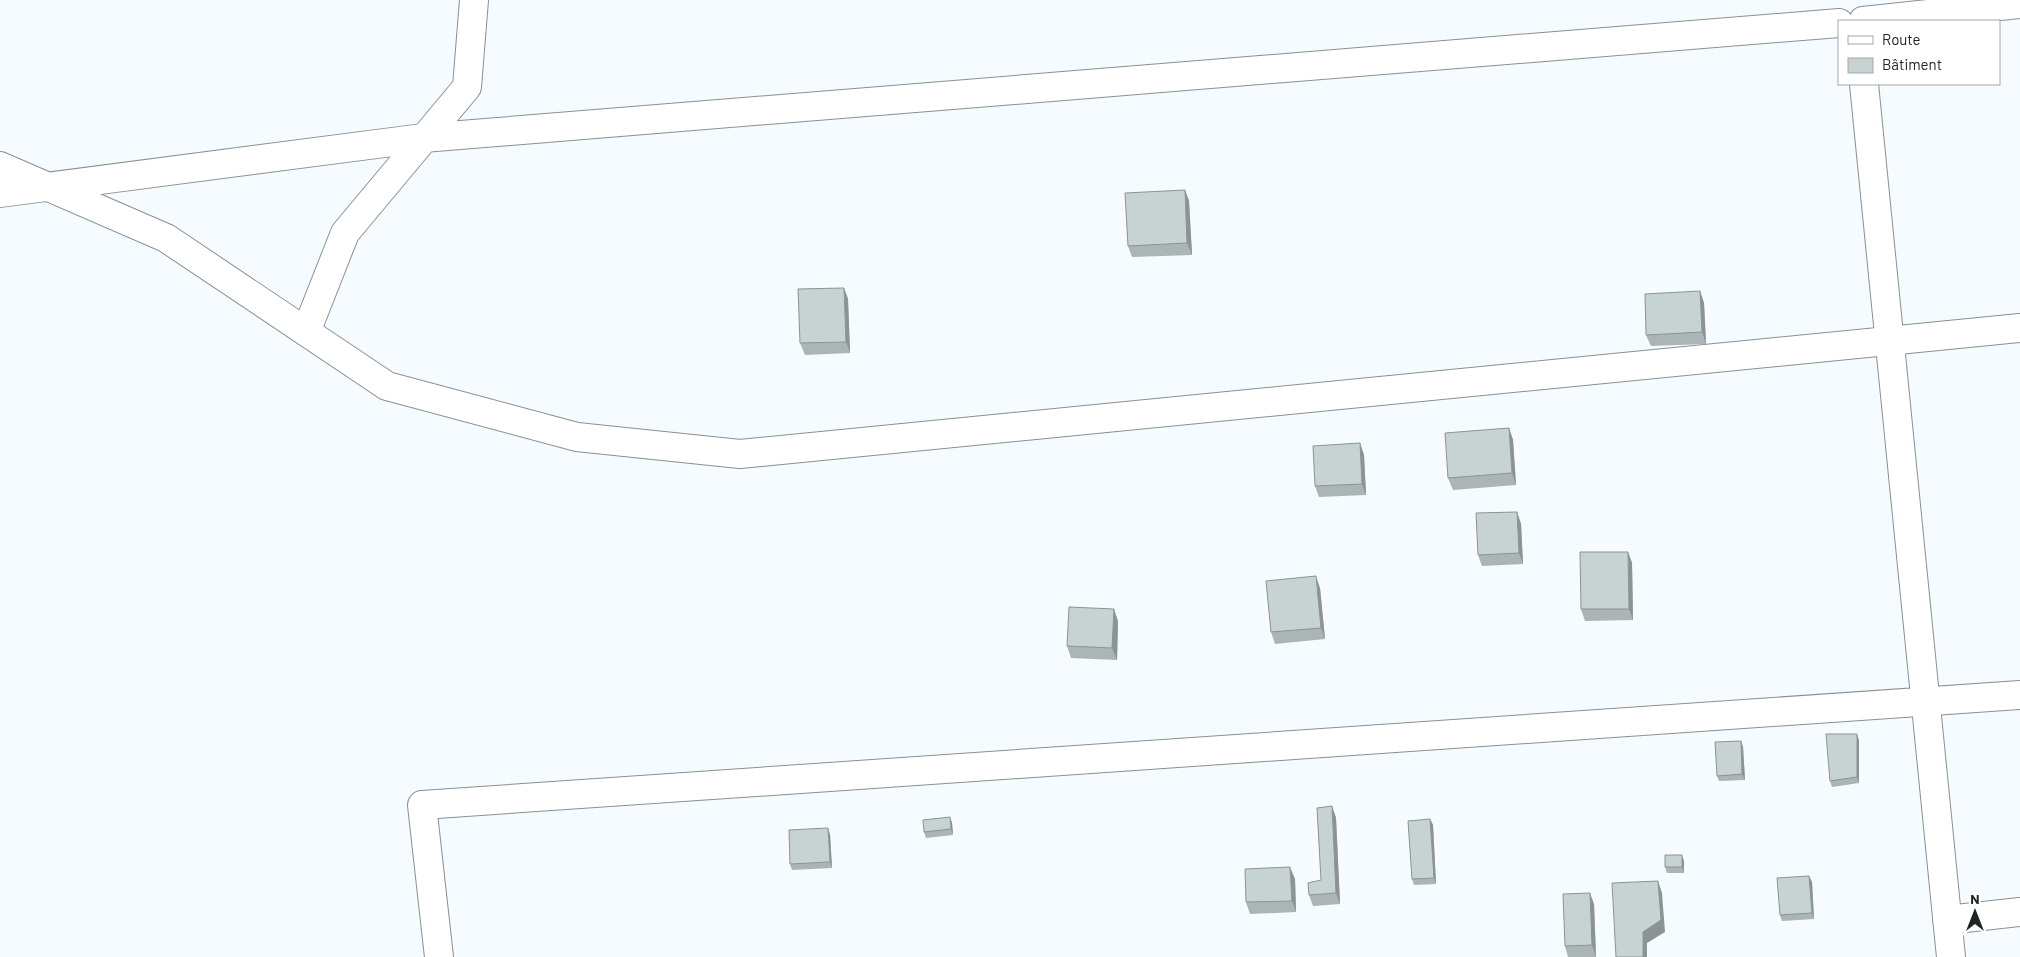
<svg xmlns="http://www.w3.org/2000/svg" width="2020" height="957" viewBox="0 0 2020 957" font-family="Barlow,sans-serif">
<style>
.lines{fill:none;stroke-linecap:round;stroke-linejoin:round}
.minor-casing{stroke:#879195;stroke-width:30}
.minor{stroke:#fff;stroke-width:28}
.wall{fill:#abb5b5}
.shaded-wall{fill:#8b9494}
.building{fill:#c7d3d3;stroke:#8b9494}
</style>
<rect width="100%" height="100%" fill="#f5fbfe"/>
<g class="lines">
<defs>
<path id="minor" d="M1863,21l157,-17
M1864,84l87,873
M0,166l166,72 221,148 190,51 163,17 1280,-126
M0,193l423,-55 1416,-115
M306,332l39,-99 122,-146 7,-87
M1947,920l73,-8
M439,957l-17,-152 1598,-110"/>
</defs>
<use href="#minor" class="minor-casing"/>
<use href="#minor" class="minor"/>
</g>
<path class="wall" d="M1185,190l4,11 3,54 -60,2 -4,-11z
M844,288l4,11 2,54 -45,2 -5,-12z
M1700,291l4,12 2,41 -55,2 -5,-11z
M1509,428l4,12 3,45 -63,5 -5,-12z
M1360,443l4,12 2,40 -47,2 -4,-11z
M1517,512l4,12 2,40 -41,2 -4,-11z
M1628,552l4,11 1,57 -48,1 -4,-12z
M1320,588l5,51 -50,5 -4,-12z
M1118,621l-1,39 -46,-2 -4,-12z
M1859,740v43l-27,4 -2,-6z
M1741,741l2,6 2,33 -26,1 -2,-5z
M1332,806l4,12 4,86 -27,2 -4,-11 12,-15z
M950,817l2,6 1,12 -27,3 -2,-6z
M1430,819l3,6 3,59 -22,1 -2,-6z
M830,834l2,34 -40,2 -2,-6z
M1684,861v12h-17l-2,-6z
M1809,876l3,6 2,37 -32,2 -2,-6z
M1295,879l1,33 -46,2 -4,-12z
M1594,904l2,53h-28l-3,-11z"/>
<path class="shaded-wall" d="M1185,190l4,11 3,54 -5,-12z
M844,288l4,11 2,54 -4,-11z
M1700,291l4,12 2,41 -4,-12z
M1509,428l4,12 3,45 -4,-12z
M1360,443l4,12 2,40 -4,-11z
M1517,512l4,12 2,40 -4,-11z
M1628,552l4,11 1,57 -4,-11z
M1316,576l4,12 5,51 -4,-11z
M1114,609l4,12 -1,39 -5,-12z
M1857,734l2,6v43l-2,-6z
M1741,741l2,6 2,33 -3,-6z
M1332,806l4,12 4,86 -4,-11z
M950,817l2,6 1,12 -2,-6z
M1430,819l3,6 3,59 -2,-6z
M828,828l2,6 2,34 -2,-6z
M1682,855l2,6v12l-2,-6z
M1290,867l5,12 1,33 -4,-11z
M1809,876l3,6 2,37 -2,-6z
M1658,881l4,12 3,39 -18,11v14h-4v-25z
M1590,893l4,11 2,53 -4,-12z"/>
<path class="building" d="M1185,190l2,53 -59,3 -3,-53z
M844,288l2,54 -46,1 -2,-54z
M1700,291l2,41 -56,3 -1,-41z
M1509,428l3,45 -64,5 -3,-45z
M1360,443l2,41 -47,2 -2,-40z
M1517,512l2,41 -41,2 -2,-42z
M1580,552h48l1,57h-48z
M1316,576l5,52 -50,4 -5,-51z
M1069,607l45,2 -2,39 -45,-2z
M1826,734h31v43l-27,4z
M1741,741l1,33 -25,2 -2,-34z
M1332,806l4,87 -27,2 -1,-12 13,-3 -4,-72z
M950,817l1,12 -27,3 -1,-12z
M1430,819l4,59 -22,1 -4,-58z
M828,828l2,34 -40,2 -1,-34z
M1665,855h17v12h-17z
M1290,867l2,34 -46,1 -1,-33z
M1809,876l3,37 -32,2 -3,-37z
M1658,881l3,39 -18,12v25h-27l-4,-74z
M1590,893l2,52 -27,1 -2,-52z"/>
<rect x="1838" y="20" width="162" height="65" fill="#ffffff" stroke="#a6a7a8"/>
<rect x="1848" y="36" width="25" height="8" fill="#ffffff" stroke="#a6a7a8"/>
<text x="1882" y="45" font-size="15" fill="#202426">Route</text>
<rect x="1848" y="58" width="25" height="15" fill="#c7d3d3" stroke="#a6a7a8"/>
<text x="1882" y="70" font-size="15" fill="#202426">Bâtiment</text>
<g transform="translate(1975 912)" stroke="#ffffff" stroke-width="4" paint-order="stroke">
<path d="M0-4L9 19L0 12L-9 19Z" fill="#202426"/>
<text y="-8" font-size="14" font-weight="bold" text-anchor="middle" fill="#202426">N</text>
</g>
</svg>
